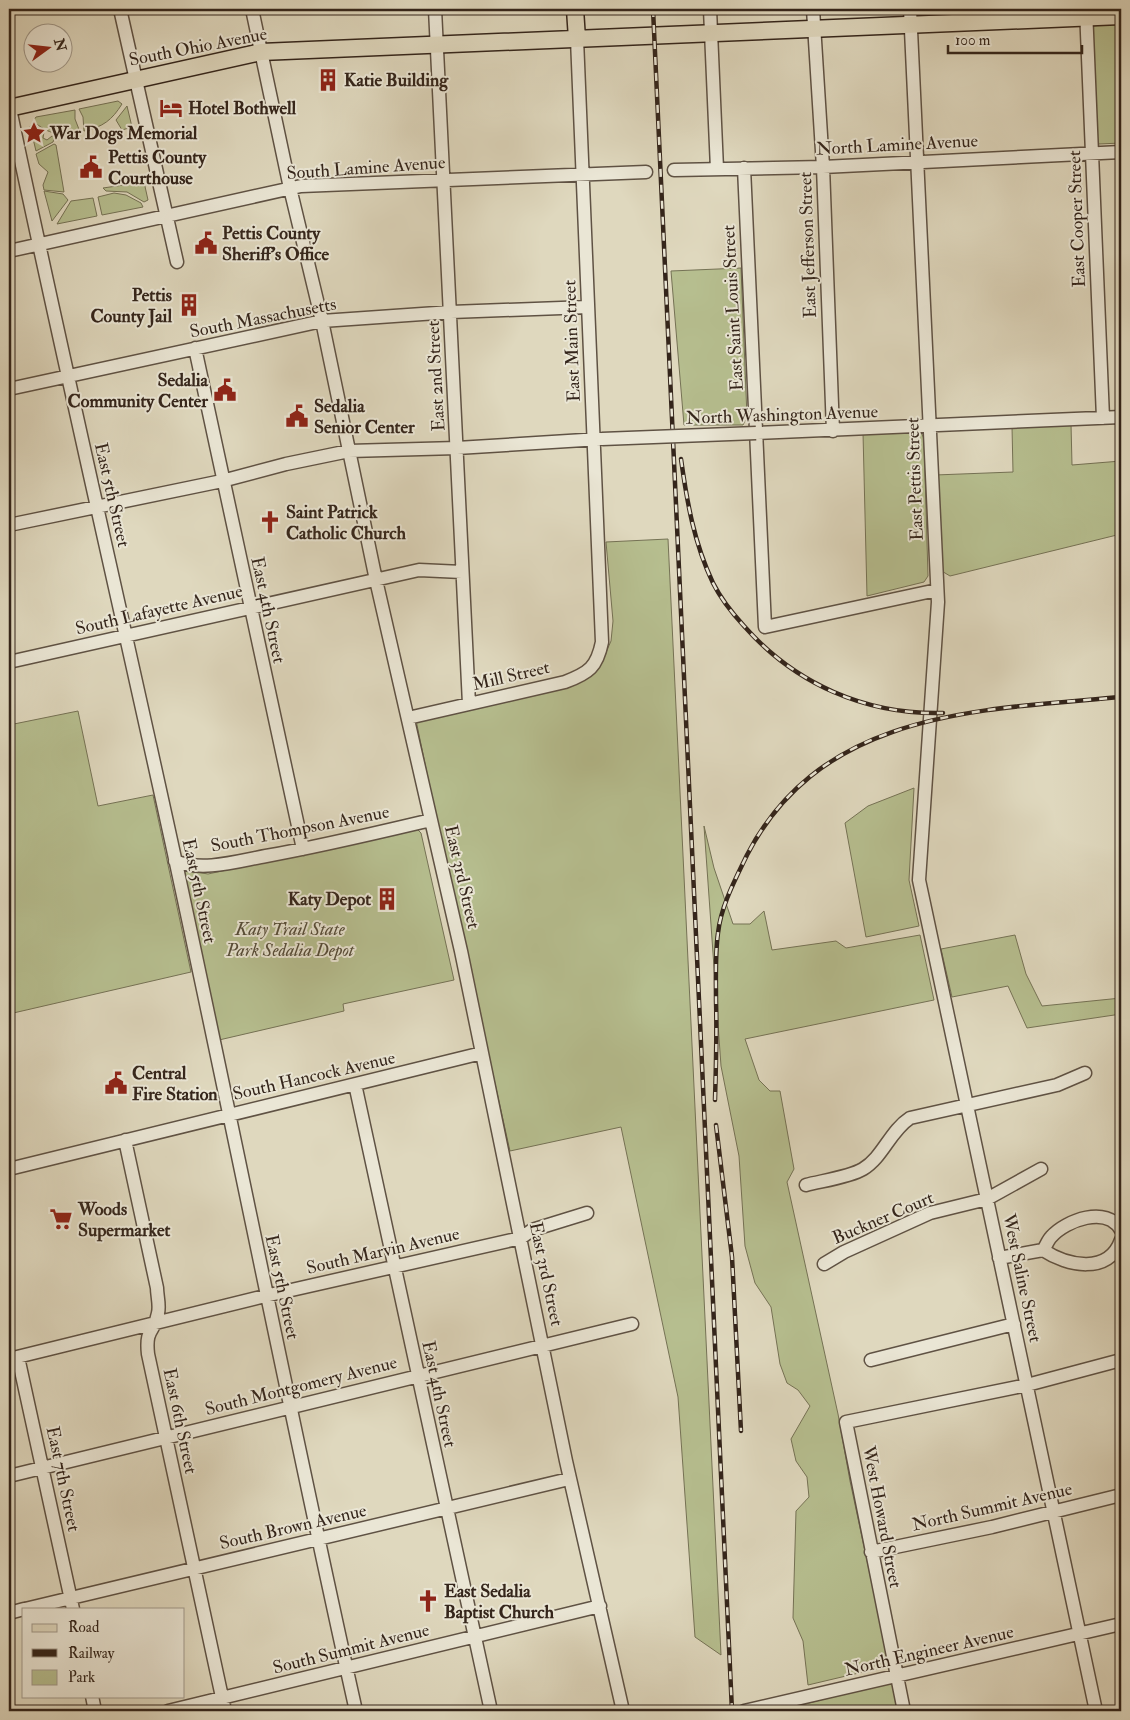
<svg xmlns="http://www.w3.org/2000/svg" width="1130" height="1720" viewBox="0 0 1130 1720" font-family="'IM FELL Double Pica',serif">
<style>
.green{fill:#b6be8f;stroke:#757255}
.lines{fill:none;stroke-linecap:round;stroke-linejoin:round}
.minor-casing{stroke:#5f5244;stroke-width:15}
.major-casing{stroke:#34251b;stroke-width:19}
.minor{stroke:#eae6d5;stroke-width:12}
.major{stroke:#dfd8be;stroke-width:16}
.rail-casing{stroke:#34251b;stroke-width:4.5}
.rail{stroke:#eae6d5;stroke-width:2.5;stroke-dasharray:8;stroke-linecap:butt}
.minor-bridge-casing{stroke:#5f5244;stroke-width:15;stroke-linecap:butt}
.minor-bridge{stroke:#eae6d5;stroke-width:12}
.labels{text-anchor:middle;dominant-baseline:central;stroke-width:4;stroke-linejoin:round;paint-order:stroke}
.street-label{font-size:18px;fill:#34251b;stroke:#eae6d5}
.poi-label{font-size:18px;font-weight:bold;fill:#34251b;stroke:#eae6d5;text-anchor:start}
.park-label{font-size:18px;font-style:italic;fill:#544b38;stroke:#eae6d5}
</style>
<rect width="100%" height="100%" fill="#dfd8be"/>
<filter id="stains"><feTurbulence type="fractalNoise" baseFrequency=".004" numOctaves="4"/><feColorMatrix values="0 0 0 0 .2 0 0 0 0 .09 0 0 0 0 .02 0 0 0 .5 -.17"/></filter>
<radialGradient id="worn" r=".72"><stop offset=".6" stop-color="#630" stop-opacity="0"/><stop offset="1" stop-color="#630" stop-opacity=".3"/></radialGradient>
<path class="green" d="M1121,23v120l-22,1 -3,-4 -3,-114z
M118,101l4,3c-10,16 -19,23 -38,27l-1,-14 -4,-8z
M127,106l5,21 -10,3 -6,-10z
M75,110v9l5,13c-19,5 -32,2 -47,-11l3,-4z
M33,124l11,8 -1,6 4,2 5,-4 3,1 -2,5 -17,9 -6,-25z
M54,144l2,1 8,47 -20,-2 -1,-5 5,-13 -9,-8 -3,-10z
M144,182l4,18 -4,2 -17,-10 -21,-1 -3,-3z
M44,191l19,3 5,6 -16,21z
M114,193l12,2 15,8 2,4 -41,8 -4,-18z
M93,198l4,18 -40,8 14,-23z
M741,268l6,149 -4,8h-59l-13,-154z
M1071,424l1,41 49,-4v73l-171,42 -10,-6 -5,-95 78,-3 -1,-45z
M917,431l5,3 2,5 4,137 -4,6 -57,14 -4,-163z
M668,539l53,1116 -26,-18 -17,-240 -57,-270 -111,24 -70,-314 -24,-117 161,-45 27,-18 7,-16 2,-20 -7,-79z
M78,711l20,95 55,-11 38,177 -182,42v-289z
M914,788l-5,92 10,46 -53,11 -21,-114 23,-17z
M704,826l10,42 19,56h17l14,-13 8,39 64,-9 10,7 74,-13 14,65 -189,39 14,41 11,11h10l14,78 -7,13 51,232 12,67 39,182 -5,4 -76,18 -5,-44 -10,-23 3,-107 13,-14 -2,-20 -11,-16 -5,-22 19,-33 -12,-16 -11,-7 -7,-19 -9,-57 -16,-24 -10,-37 -6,-90 -18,-90z
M417,829l4,4 33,147 -111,24 1,7 -125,29 -35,-170 24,4z
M1015,935l11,39 16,32 79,-8v16l-94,14 -19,-42 -56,11 -11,-48z
M892,1682l6,29h-121z"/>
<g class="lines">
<defs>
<path id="minor" d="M120,9l57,253
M252,9l38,179 32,133 54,259 85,371 105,510 57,250
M435,9l34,695
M710,9l7,160
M813,9l10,158 10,264
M910,9l28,593 -19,278 177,831
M1086,9l17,409
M9,104c53,253 112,506 167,759 61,282 117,566 180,848
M744,168l21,459 172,-37
M674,170l149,-3 298,-15
M9,251l292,-65 345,-14
M195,348l108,501
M9,389l313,-68 129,-9 137,-5
M756,433l365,-16
M9,525l213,-44 64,-17 63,-13 108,-3 143,-9
M9,662l410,-92 43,2
M408,718l157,-36c24,-9 32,-15 37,-40l-25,-603
M175,861c28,11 63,0 91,-5 56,-10 110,-23 165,-36
M355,1084l136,627
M125,1140l32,148c0,8 3,17 1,25 -3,20 -13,14 -10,41l77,357
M9,1169l473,-116
M806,1185c15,-4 44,-8 57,-16 20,-12 27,-38 47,-51l147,-33 28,-12
M1121,1230c-14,-25 -55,-10 -70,7 -3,3 -5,9 -8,13 24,16 66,25 78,-10
M999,1258l44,-8
M824,1264l20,-12 86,-39 57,-14 54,-30
M18,1357l55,252
M9,1359l256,-63 256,-58 11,-8 55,-17
M871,1360l143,-36
M9,1476l623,-152
M871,1552l121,-25 129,-32
M25,1609l544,-130
M9,1613l15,-4
M92,1696l3,15
M168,1711l432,-105
M744,1711l377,-87
M904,1711l-58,-289 181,-37 94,-25"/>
<path id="major" d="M575,9l2,30
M9,108l252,-56 860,-36"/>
</defs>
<use href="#minor" class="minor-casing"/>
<use href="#major" class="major-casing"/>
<use href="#minor" class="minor"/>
<use href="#major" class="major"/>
<defs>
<path id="rail" d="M653,9l79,1702
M681,459c6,43 13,84 32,124 8,16 20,31 31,43 51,58 122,89 199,87
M715,1100c1,-33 2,-66 1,-99 0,-22 -1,-46 2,-68 3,-27 17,-53 29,-78 75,-145 233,-145 374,-158
M716,1125l16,132 9,174"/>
</defs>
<use href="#rail" class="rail-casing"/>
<use href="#rail" class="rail"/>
<defs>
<path id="minor-bridge" d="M602,439l154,-6"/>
</defs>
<use href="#minor-bridge" class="minor-bridge-casing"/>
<use href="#minor-bridge" class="minor-bridge"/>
</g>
<defs>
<symbol id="building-bare" viewBox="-9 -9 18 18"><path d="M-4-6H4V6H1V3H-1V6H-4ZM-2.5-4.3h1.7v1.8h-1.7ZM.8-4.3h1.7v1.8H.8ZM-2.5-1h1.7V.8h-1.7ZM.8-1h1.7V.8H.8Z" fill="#8f2418" stroke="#eae6d5" stroke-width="2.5" paint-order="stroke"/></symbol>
<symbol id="hotel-bare" viewBox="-9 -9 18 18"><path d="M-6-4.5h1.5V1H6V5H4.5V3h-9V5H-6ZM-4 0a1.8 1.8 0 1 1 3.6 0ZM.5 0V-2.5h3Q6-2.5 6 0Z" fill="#8f2418" stroke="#eae6d5" stroke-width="2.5" paint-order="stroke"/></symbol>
<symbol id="sight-bare" viewBox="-9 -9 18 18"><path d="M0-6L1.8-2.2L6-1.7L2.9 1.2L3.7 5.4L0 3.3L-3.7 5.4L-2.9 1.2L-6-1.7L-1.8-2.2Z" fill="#8f2418" stroke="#eae6d5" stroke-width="2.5" paint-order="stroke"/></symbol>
<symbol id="civic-bare" viewBox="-9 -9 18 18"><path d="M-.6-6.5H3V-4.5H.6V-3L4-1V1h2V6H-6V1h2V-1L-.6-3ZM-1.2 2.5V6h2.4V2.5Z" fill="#8f2418" stroke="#eae6d5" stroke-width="2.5" paint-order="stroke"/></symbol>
<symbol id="church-bare" viewBox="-9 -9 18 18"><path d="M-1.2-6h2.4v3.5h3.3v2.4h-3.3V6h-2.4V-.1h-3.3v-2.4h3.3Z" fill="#8f2418" stroke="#eae6d5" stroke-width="2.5" paint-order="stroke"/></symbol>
<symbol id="supermarket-bare" viewBox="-9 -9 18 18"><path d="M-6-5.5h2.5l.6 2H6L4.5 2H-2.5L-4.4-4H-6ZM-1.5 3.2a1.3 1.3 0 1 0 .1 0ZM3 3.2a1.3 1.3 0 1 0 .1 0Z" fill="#8f2418" stroke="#eae6d5" stroke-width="2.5" paint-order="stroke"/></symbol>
</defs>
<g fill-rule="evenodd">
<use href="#building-bare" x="312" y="64" width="32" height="32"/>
<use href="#hotel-bare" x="155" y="92" width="32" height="32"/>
<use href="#sight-bare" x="18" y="117" width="32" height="32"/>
<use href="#civic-bare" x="75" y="151" width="32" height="32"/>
<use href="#civic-bare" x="190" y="227" width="32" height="32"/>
<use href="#building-bare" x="173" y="289" width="32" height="32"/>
<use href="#civic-bare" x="209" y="374" width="32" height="32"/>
<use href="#civic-bare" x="281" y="400" width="32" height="32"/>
<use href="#church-bare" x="254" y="506" width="32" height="32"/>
<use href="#building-bare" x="371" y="883" width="32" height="32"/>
<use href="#civic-bare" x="100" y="1067" width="32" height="32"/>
<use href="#supermarket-bare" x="45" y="1203" width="32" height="32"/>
<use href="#church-bare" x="412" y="1585" width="32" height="32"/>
</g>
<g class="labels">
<g class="street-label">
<text transform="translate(198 47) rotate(-11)">South Ohio Avenue</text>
<text transform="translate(897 145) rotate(-3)">North Lamine Avenue</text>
<text transform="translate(366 168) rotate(-4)">South Lamine Avenue</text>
<text transform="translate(1077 219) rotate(-92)">East Cooper Street</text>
<text transform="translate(808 245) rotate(-92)">East Jefferson Street</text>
<text transform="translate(733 308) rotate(-93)">East Saint Louis Street</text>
<text transform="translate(263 318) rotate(-11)">South Massachusetts</text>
<text transform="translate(572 341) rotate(-92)">East Main Street</text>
<text transform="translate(436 376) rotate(-93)">East 2nd Street</text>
<text transform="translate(782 415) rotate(-2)">North Washington Avenue</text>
<text transform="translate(915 479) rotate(-92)">East Pettis Street</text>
<text transform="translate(112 495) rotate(77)">East 5th Street</text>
<text transform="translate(159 610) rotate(-13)">South Lafayette Avenue</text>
<text transform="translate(268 610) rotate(78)">East 4th Street</text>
<text transform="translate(511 676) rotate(-13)">Mill Street</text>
<text transform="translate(300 829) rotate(-11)">South Thompson Avenue</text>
<text transform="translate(462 877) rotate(77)">East 3rd Street</text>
<text transform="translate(199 891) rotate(78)">East 5th Street</text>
<text transform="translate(314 1076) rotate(-13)">South Hancock Avenue</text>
<text transform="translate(883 1218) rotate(-23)">Buckner Court</text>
<text transform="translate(383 1251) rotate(-13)">South Marvin Avenue</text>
<text transform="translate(546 1274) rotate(78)">East 3rd Street</text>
<text transform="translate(1022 1278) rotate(78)">West Saline Street</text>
<text transform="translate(282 1287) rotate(78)">East 5th Street</text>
<text transform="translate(301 1386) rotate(-14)">South Montgomery Avenue</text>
<text transform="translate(439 1394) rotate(78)">East 4th Street</text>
<text transform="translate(180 1421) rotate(78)">East 6th Street</text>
<text transform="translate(63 1479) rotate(78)">East 7th Street</text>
<text transform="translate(992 1507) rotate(-13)">North Summit Avenue</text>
<text transform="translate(882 1517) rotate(79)">West Howard Street</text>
<text transform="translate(293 1527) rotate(-13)">South Brown Avenue</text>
<text transform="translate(351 1649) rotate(-14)">South Summit Avenue</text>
<text transform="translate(929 1651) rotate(-13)">North Engineer Avenue</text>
</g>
<g class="poi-label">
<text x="344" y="80">Katie Building</text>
<text x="188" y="108">Hotel Bothwell</text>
<text x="50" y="133">War Dogs Memorial</text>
<text x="108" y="157">Pettis County<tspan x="108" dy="21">Courthouse</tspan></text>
<text x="222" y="233">Pettis County<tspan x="222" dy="21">Sheriff's Office</tspan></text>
<text x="172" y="295" text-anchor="end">Pettis<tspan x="172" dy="21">County Jail</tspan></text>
<text x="208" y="380" text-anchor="end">Sedalia<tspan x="208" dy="21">Community Center</tspan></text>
<text x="314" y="406">Sedalia<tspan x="314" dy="21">Senior Center</tspan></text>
<text x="286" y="512">Saint Patrick<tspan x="286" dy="21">Catholic Church</tspan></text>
<text x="371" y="899" text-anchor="end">Katy Depot</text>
<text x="132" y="1073">Central<tspan x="132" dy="21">Fire Station</tspan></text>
<text x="78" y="1209">Woods<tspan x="78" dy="21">Supermarket</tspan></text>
<text x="444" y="1591">East Sedalia<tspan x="444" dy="21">Baptist Church</tspan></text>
</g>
<g class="park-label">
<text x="290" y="929">Katy Trail State<tspan x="290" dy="21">Park Sedalia Depot</tspan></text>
</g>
</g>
<rect width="1130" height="1720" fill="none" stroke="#dfd8be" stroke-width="30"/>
<rect x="10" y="10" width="1110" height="1700" fill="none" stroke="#34251b" stroke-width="2.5"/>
<rect x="15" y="15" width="1100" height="1690" fill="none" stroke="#34251b"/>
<rect x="22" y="1608" width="162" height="90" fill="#eae6d5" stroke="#a1998b"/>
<rect x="32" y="1624" width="25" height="8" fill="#dfd8be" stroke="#a1998b"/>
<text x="68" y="1632" font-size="15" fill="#34251b">Road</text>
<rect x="32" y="1649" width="25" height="8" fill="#34251b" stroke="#a1998b"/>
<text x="68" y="1658" font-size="15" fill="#34251b">Railway</text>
<rect x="32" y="1670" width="25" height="15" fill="#b6be8f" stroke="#a1998b"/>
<text x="68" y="1682" font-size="15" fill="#34251b">Park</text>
<g transform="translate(48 48) rotate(75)"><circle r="24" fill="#eae6d5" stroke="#a1998b"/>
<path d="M0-4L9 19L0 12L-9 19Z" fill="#8f2418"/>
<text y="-8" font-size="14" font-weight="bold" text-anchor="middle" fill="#34251b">N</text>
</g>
<path d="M948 45v8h134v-8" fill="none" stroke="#34251b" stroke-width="2.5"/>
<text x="955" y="45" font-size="15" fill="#34251b" stroke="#eae6d5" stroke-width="4" paint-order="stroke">100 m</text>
<rect width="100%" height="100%" filter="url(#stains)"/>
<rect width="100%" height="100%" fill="url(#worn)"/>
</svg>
